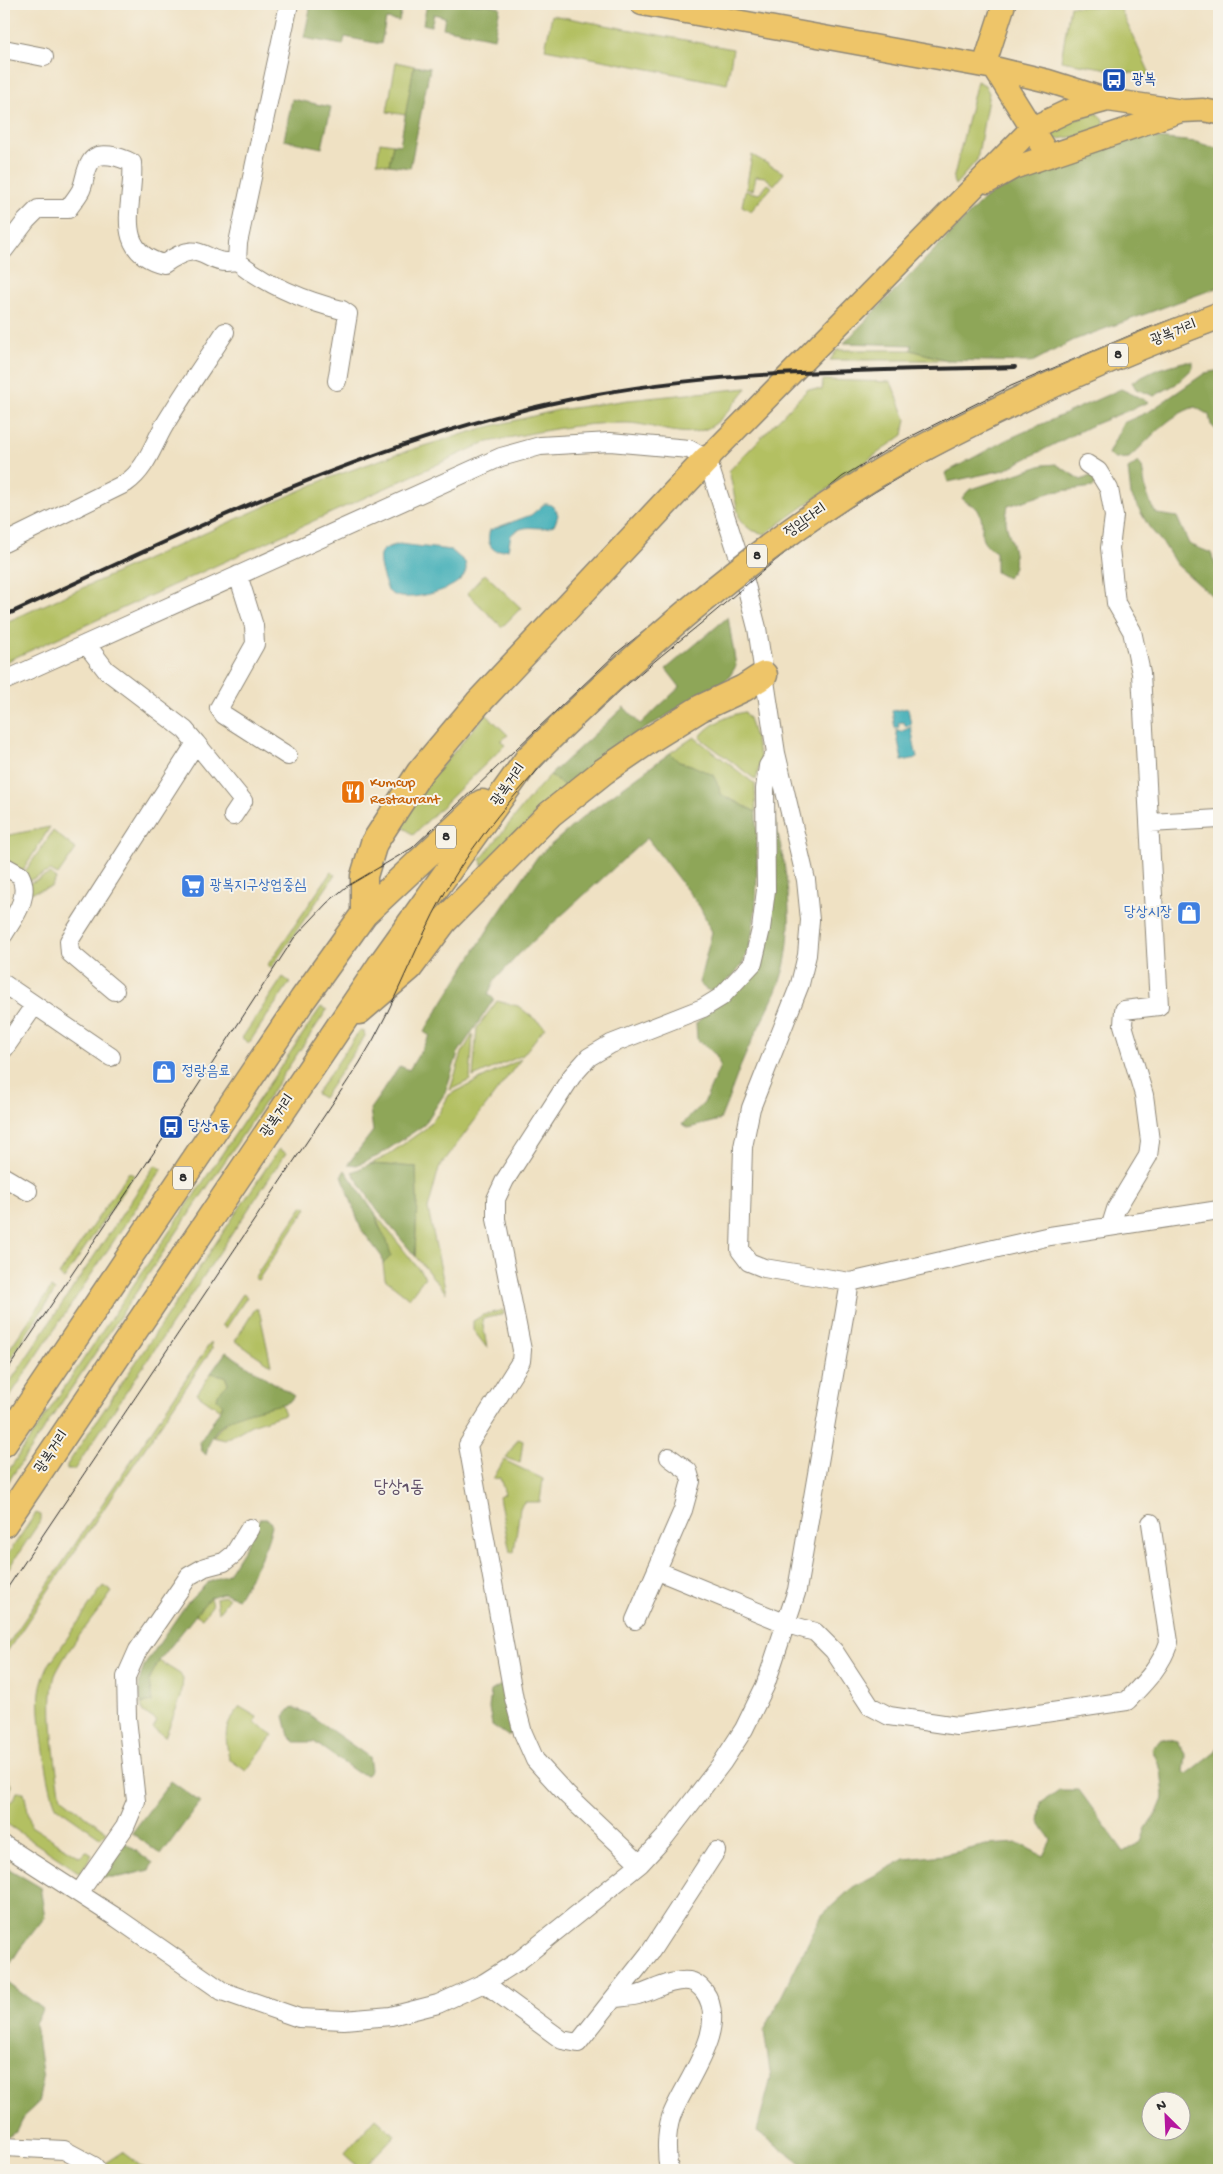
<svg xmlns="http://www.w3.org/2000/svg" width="1223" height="2174" viewBox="0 0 1223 2174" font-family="'Gochi Hand','Poor Story',sans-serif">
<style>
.green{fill:#b3c062;stroke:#6f7646}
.forest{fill:#8ea658;stroke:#5c6842;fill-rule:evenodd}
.water{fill:#3bacb6;stroke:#336c70}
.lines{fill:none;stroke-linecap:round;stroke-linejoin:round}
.minor-casing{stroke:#8d8677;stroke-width:20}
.major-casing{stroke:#8d8677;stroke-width:25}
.highway-casing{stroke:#8d8677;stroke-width:29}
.minor{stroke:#fff;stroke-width:18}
.major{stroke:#eec569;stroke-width:22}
.highway{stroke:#eec569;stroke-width:26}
.tram{stroke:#2b2b2b;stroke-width:1}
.rail{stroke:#2b2b2b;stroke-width:4}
.highway-bridge-casing{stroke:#8d8677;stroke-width:29;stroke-linecap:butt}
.highway-bridge{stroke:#eec569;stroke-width:26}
.labels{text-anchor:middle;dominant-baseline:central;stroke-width:4;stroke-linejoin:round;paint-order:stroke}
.shield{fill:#f7f3e8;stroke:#686764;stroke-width:1}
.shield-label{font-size:14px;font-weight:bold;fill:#2b2b2b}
.transit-label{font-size:15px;fill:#164399;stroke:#f7f3e8;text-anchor:start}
.street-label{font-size:15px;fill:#2b2b2b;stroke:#f7f3e8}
.food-label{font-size:15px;fill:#c56008;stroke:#f7f3e8;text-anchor:start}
.shop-label{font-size:15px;fill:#366cbe;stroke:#f7f3e8;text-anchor:start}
.quarter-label{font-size:18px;fill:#62526a;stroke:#f7f3e8}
</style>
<rect width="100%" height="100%" fill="#f7f3e8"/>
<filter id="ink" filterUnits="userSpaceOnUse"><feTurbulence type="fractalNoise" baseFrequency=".02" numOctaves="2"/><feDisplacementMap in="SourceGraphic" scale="10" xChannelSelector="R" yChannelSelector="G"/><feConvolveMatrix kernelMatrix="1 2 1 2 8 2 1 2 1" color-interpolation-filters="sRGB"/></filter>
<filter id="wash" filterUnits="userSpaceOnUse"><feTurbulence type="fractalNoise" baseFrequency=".0096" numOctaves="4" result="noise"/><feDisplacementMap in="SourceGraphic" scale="20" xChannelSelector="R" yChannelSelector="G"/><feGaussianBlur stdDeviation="1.12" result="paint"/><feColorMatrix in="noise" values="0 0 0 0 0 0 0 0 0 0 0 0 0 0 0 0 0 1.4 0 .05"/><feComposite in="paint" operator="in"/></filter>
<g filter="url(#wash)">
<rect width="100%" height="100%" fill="#efe1c3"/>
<path class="green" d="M1070,6l50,2 31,68 -90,-15z
M552,15l181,34 -6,35 -182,-35z
M396,62l18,4 -8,49 -19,-3z
M977,81l8,4 4,8 -12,67 -22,25 -2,-5z
M1097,113l7,9 -1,7 -6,4 -45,7 -5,-1 -1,-10z
M380,142l13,2 -4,21 -12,-3z
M752,155l32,18 -10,12 -9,-8 -9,-1 -3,14 -7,-1z
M768,184l4,3 -21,24 -9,-5 3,-15 14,3z
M837,350h74l36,10h-117z
M823,380l68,2 15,37 -3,16 -138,99 -14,-4 -11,-9 -11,-50 79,-82 14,1z
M747,388c-12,14 -26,37 -44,42 -25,8 -50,-6 -75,-7 -49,-1 -96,10 -144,20l-479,219 -1,-4v-35l322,-144 68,-24 86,-26 78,-19 70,-10z
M485,574l36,34 -19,19 -35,-34z
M745,712l4,6 12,41 -5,21 -56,-42c5,-12 31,-24 45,-26z
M486,714l22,21 -7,6 4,4 -92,90 -17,-15z
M694,737l61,47 1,28 -36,-18 -29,-29 -12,-3 -9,-9z
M550,775l16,12 -84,79 -1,-7 51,-64z
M50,827l-28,45 -18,-12v-24z
M53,831l23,18 -18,26 -8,-4 -22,10 -4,-8z
M331,872l4,3 -64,93 -4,-2z
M50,874l6,5 -5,8 -22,6 -1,-9z
M283,977l7,5 -41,61 -7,-5z
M497,1001l21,5 27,21 -22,28 -50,22 4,-49z
M321,1007l6,3 -323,478v-11z
M360,1030l4,1 1,5 -42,62 -7,-4z
M473,1034l-3,46 -20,10 12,-37z
M521,1059l-82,109 -11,41 18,84 -31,-37 2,-58 -1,-31 -46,-3 15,-7 40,-28 14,-16 10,-18z
M279,1149l7,4 -212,317h-7v-5z
M155,1165l7,4 -158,236v-14z
M129,1172l5,3 -70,104 -5,-4z
M303,1206l4,2 -49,72 -4,-2z
M376,1215l49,62 -16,21 -24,-19 -2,-15 8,-9c-4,-14 -12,-26 -15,-40z
M51,1288l4,3 -51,77v-11z
M243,1294l4,3 -21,31 -4,-3z
M255,1309h3l2,5 11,51 -36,-24z
M503,1310l1,4 -22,5 5,29 -14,-18v-9l10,-6z
M211,1342l1,7 -208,307v-6z
M211,1373l14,3 3,8 -10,10 5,10 -3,6 -23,-16z
M281,1404l4,10 -34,11 -26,15 -12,-3c19,-26 38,-28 68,-33z
M518,1439l5,2 -3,22 -14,-5z
M504,1460l39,19 -3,23h-16l-4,6 -6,44h-4l-11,-55 6,-3 -5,-16 -7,1z
M36,1513l5,2v5l-37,55v-15z
M103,1586l9,6c-18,26 -41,51 -55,79 -12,21 -1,100 4,126l46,35 -6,6 -44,-31c-9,-12 -20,-98 -17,-115 1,-9 4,-17 8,-26z
M224,1596l5,2 -11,15 -2,-15z
M210,1597l2,9 -10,12 -7,-4z
M159,1661l21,13 3,5 -2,18 -16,40 -12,-9 4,-7 -14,-9 -2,-8 11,-2 -4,-22z
M240,1707l17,10 -2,6 18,12 -27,36 -17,-12c-4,-26 -6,-31 11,-52z
M4,1761l4,19 3,3 -1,13 -6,2z
M17,1792h7l7,34 49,31 6,-6 6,4 -12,18 -76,-51v-18l2,1 8,-6z
M376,2118l19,17 -33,35 -18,-16z
M122,2152l24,18h-40l-4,-5z"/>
<path class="forest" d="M311,4h92l-4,17 -13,-2 -5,25 -36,-7 -2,8 -39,-7z
M427,4h59l14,3 -6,31 -51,-10 2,-11 -11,-3 -3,12 -8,-2z
M414,66l16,2 -20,100 -21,-3 4,-21 7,1z
M292,99l39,8 -9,41 -38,-8z
M1146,137l50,5 23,7v138l-145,53 -42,22 -85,-2 -36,-10 1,-5 -68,-2 140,-144 32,-22 41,-16z
M1183,362h10v6l-17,16 -22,12 -18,-7 -4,-7 26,-13z
M1215,371l4,1v61l-8,-8 -2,-10 -14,-8c-27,8 -46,33 -66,51l-14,1 -7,-5 15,-31 27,-12 55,-38z
M1121,389l28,13 -61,25 -84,43 -56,12 -3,-9 61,-33z
M1138,462l4,5 4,24 6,16 5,7 20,3 12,27 22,9 8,22v27l-43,-38 -11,-18 -16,-19 -18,-32 -3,-26z
M1056,464l25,16 9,-4 6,3 -2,8 -42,5 -44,14c-1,5 -2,11 -2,16 3,18 17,41 1,56l-11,-6v-20c-25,-14 -7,-22 -18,-42 -3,-5 -12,-6 -16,-12l7,-8 74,-25z
M728,617l8,49 -8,13 -85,51 -77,57 -16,-12 74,-68 16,17 40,-37 -14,-18z
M670,753l9,9 12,3 22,10 6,12 1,7 36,18c1,37 5,121 -14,152 -4,8 -12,14 -18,20 -10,10 -16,9 -25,-1l13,-51 -12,-25 -53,-69 -127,115 -25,27 -7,14 6,5 -36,54 -13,40 -21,32 -46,31 -21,9 -9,-1 25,-33 -3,-22 30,-43 9,4 21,-34 -6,-4 70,-112 44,-64 51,-44z
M770,801c13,51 25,104 16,157 -5,32 -25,62 -38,91 -11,23 -18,48 -28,71l-32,8 -6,-4 22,-21 16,-37 -4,-11 -19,-16 -1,-16 58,-53z
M370,1164l46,3 1,31 -2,58 -38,-46 -25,-38z
M345,1170l31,45 2,10 9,15 4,16 -8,8 -1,-7 -21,-28 -19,-54z
M226,1352l68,44 -5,6c-33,10 -76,9 -83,53l-5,-5 -1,-8 23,-37 -6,-6 1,-5 10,-10 -3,-8 -14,-3z
M259,1519h9l4,6c-6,28 -20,49 -34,73l-15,-5 -13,4 -51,64 -10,19 3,22 -11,2 -2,-22 5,-16 43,-63 20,-20 21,-9 25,-40z
M501,1685l6,1 7,44 -6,6 -16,-11 -3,-17 2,-17z
M292,1707l15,6 62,44 2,13 -4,5 -9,-2 -44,-31h-19l-6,-6 -5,-20z
M1161,1738l17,4 8,14 -2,16 3,2 26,-20 6,-8v424h-409l-53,-39 14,-53 -7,-47 58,-116 31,-28 52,-28 39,-4 42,-10 32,-2 25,13 8,-16 -12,-18 2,-19 18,-13h20l45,62 17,-10 5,-14 11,-15 7,-17 -3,-26 -9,-21zM1150,2102h30v30h-30z
M171,1781l29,21 -39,53 -29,-22z
M124,1842l29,21 -4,7 -29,7h-21z
M4,1866l36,21 5,30 -26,33 -15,24z
M4,1980l39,29 -8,14 8,56 -5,24 -15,14 -7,15 -12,7z"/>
<path class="water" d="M544,504c8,-1 12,5 14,11l-3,9c-14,10 -28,-4 -44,11l-3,14 -12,2c-8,-5 -9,-12 -6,-21l41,-15z
M399,544l52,6 14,12c10,25 -46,37 -63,35 -5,0 -10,-3 -14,-6 -3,-8 -12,-31 -7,-39 4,-5 13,-6 18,-8z
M908,708l3,17 -6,1 -1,-4 -6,1 1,4 -4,1 -3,-17z
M911,727l6,31 -15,3 -6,-31 4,2z"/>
</g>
<g filter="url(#ink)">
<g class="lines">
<defs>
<path id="minor" d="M4,49l40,8
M4,250l22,-29 12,-12h30c4,-6 10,-13 13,-19 4,-9 4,-19 9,-27 7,-14 31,-6 42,0 4,36 -23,88 32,101 42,-30 37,4 73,-3 30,24 69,40 105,49l6,4 -11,67
M237,261l1,-18 51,-239
M1087,464l11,7 11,18 5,27 -4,32 6,55 16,28 9,42 18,333 -35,4 -1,15 21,70 6,46 -2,15 -32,53 -5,16
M4,543l122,-60c20,-14 26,-36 38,-57 19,-32 41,-63 61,-94
M238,575l16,51 1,18 -36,64 5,7 64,41
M86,644l20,26 79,60 11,13 -127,198 1,12 45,38
M4,681l497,-224 39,-11 70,-4 79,7 18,10 32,99 18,70 19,125 30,127 4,40 -3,35 -7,29 -49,124 -8,39 -3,103 9,12 15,6 86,14 -53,308 -32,96 -21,43 -22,34 -57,74 -25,27 -120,96 -36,23 -46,21 -47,12 -47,4 -45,-2 -77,-27 -105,-73 -113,-73
M196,743l47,58 -10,15
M1150,823l69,-4
M4,866l16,9c11,21 -5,41 -16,59
M4,984l107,73
M4,1049l30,-43
M4,1177l24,14
M850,1282l200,-46 169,-26
M658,1571l129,53 28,8 19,19 36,55 19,10 68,10 170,-25c17,-18 34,-34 42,-59l-18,-119
M635,1620l48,-110 8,-29 -3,-10 -19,-14
M640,1864l-73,-69 -32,-35 -12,-27 -9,-34 -46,-254 53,-84 1,-11 -26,-131v-20l9,-19 67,-104 17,-19 22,-13 92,-36 18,-11 32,-34 8,-34 5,-39 -1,-101 3,-23 8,-13
M79,1893l46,-66 11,-26 -9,-83 -1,-41 12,-27 51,-74 16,-9 19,-5 10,-8 16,-26
M484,1983l78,57 16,3 73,-92 65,-100
M615,1998c8,-1 16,-1 23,-3 16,-5 34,-16 51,-14 7,1 11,5 15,10 27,37 -20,91 -33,126 -5,16 -5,37 -2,53
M4,2147l60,3 30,16 3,4"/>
<path id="major" d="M642,4l352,64 54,13 60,19 75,11 20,-1 16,3
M984,66l20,-62
M994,68l55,88
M988,182l25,-14 165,-56
M707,459l325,-331 36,-17 40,-11"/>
<path id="highway" d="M364,914v-38l10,-33 46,-71 58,-69 229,-244
M359,1011l50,-43 35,-47 106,-107 54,-43 47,-32 50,-31 43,-20 20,-13
M4,1443l299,-444 61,-85 118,-111
M4,1524l376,-558 148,-207"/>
</defs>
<use href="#minor" class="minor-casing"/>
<use href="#major" class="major-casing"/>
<use href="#highway" class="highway-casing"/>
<use href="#minor" class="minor"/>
<use href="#major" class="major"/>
<use href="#highway" class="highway"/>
<path class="tram" d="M4,1375l167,-248 123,-189 33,-35 19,-16 66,-39 207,-197 105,-83 61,-44 57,-47 54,-33 115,-58 134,-57 74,-27
M4,1593l355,-529c40,-63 61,-136 102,-198 61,-92 147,-168 233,-237 36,-29 70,-61 108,-89 126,-90 273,-155 417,-210"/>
<path class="rail" d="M4,616c194,-89 382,-184 594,-222 137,-25 278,-23 417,-27"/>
<defs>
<path id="highway-bridge" d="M528,759c106,-105 219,-205 347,-284 31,-19 63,-35 95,-51 81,-41 163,-76 248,-108"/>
</defs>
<use href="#highway-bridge" class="highway-bridge-casing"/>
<use href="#highway-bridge" class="highway-bridge"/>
</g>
</g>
<defs>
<symbol id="bus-square" viewBox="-11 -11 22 22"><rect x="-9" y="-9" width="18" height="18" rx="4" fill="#1a4fb4" stroke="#f7f3e8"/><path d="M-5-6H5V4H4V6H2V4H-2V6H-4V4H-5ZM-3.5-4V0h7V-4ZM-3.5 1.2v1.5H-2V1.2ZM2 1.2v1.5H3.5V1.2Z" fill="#fff"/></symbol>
<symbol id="restaurant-square" viewBox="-11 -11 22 22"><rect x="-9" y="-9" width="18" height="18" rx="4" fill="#e8710a" stroke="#f7f3e8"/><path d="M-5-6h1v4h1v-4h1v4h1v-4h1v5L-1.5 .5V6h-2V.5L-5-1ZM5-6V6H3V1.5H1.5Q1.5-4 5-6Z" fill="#fff"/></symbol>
<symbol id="supermarket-square" viewBox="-11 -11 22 22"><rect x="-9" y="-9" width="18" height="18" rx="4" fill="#3f7fe0" stroke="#f7f3e8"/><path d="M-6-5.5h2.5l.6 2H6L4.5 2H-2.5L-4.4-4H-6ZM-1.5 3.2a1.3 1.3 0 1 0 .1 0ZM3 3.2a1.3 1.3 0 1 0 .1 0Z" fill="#fff"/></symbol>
<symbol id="shop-square" viewBox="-11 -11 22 22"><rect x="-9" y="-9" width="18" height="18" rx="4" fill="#3f7fe0" stroke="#f7f3e8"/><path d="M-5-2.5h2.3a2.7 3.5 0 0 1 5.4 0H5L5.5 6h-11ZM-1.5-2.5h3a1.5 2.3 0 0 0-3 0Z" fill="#fff"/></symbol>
</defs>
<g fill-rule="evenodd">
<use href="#bus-square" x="1100" y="66" width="28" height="28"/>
<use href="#restaurant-square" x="339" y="778" width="28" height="28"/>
<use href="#supermarket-square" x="179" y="872" width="28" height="28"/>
<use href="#shop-square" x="1175" y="899" width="28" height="28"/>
<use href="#shop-square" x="150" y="1058" width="28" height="28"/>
<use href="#bus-square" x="157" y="1113" width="28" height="28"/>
</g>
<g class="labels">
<g class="shield">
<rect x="1108" y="343.5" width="20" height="23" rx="4"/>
<rect x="747" y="544.5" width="20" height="23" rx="4"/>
<rect x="436" y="825.5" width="20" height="23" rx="4"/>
<rect x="173" y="1166.5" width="20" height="23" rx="4"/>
</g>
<g class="shield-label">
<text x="1118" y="355">8</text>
<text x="757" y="556">8</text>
<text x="446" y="837">8</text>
<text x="183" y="1178">8</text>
</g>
<g class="transit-label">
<text x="1132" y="80">광복</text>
<text x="188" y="1127">당상1동</text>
</g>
<g class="street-label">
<text transform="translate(1174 333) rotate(-21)">광복거리</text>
<text transform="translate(806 521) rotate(-35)">정임다리</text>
<text transform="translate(509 785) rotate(-55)">광복거리</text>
<text transform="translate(278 1116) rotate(-56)">광복거리</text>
<text transform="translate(52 1452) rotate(-56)">광복거리</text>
</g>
<g class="food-label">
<text x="370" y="783">Kumcup<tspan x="370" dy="17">Restaurant</tspan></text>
</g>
<g class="shop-label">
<text x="210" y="886">광복지구상업중심</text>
<text x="1172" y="913" text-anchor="end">당상시장</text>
<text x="182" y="1072">정랑음료</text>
</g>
<g class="quarter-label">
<text x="399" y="1488">당상1동</text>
</g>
</g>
<rect width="1223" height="2174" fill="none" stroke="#f7f3e8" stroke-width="20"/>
<g transform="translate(1166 2116) rotate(336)"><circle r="24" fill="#f7f3e8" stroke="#a5a39c"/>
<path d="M0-4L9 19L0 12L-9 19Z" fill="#b5179e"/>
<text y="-8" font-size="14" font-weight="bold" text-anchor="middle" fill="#2b2b2b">N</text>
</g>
</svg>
